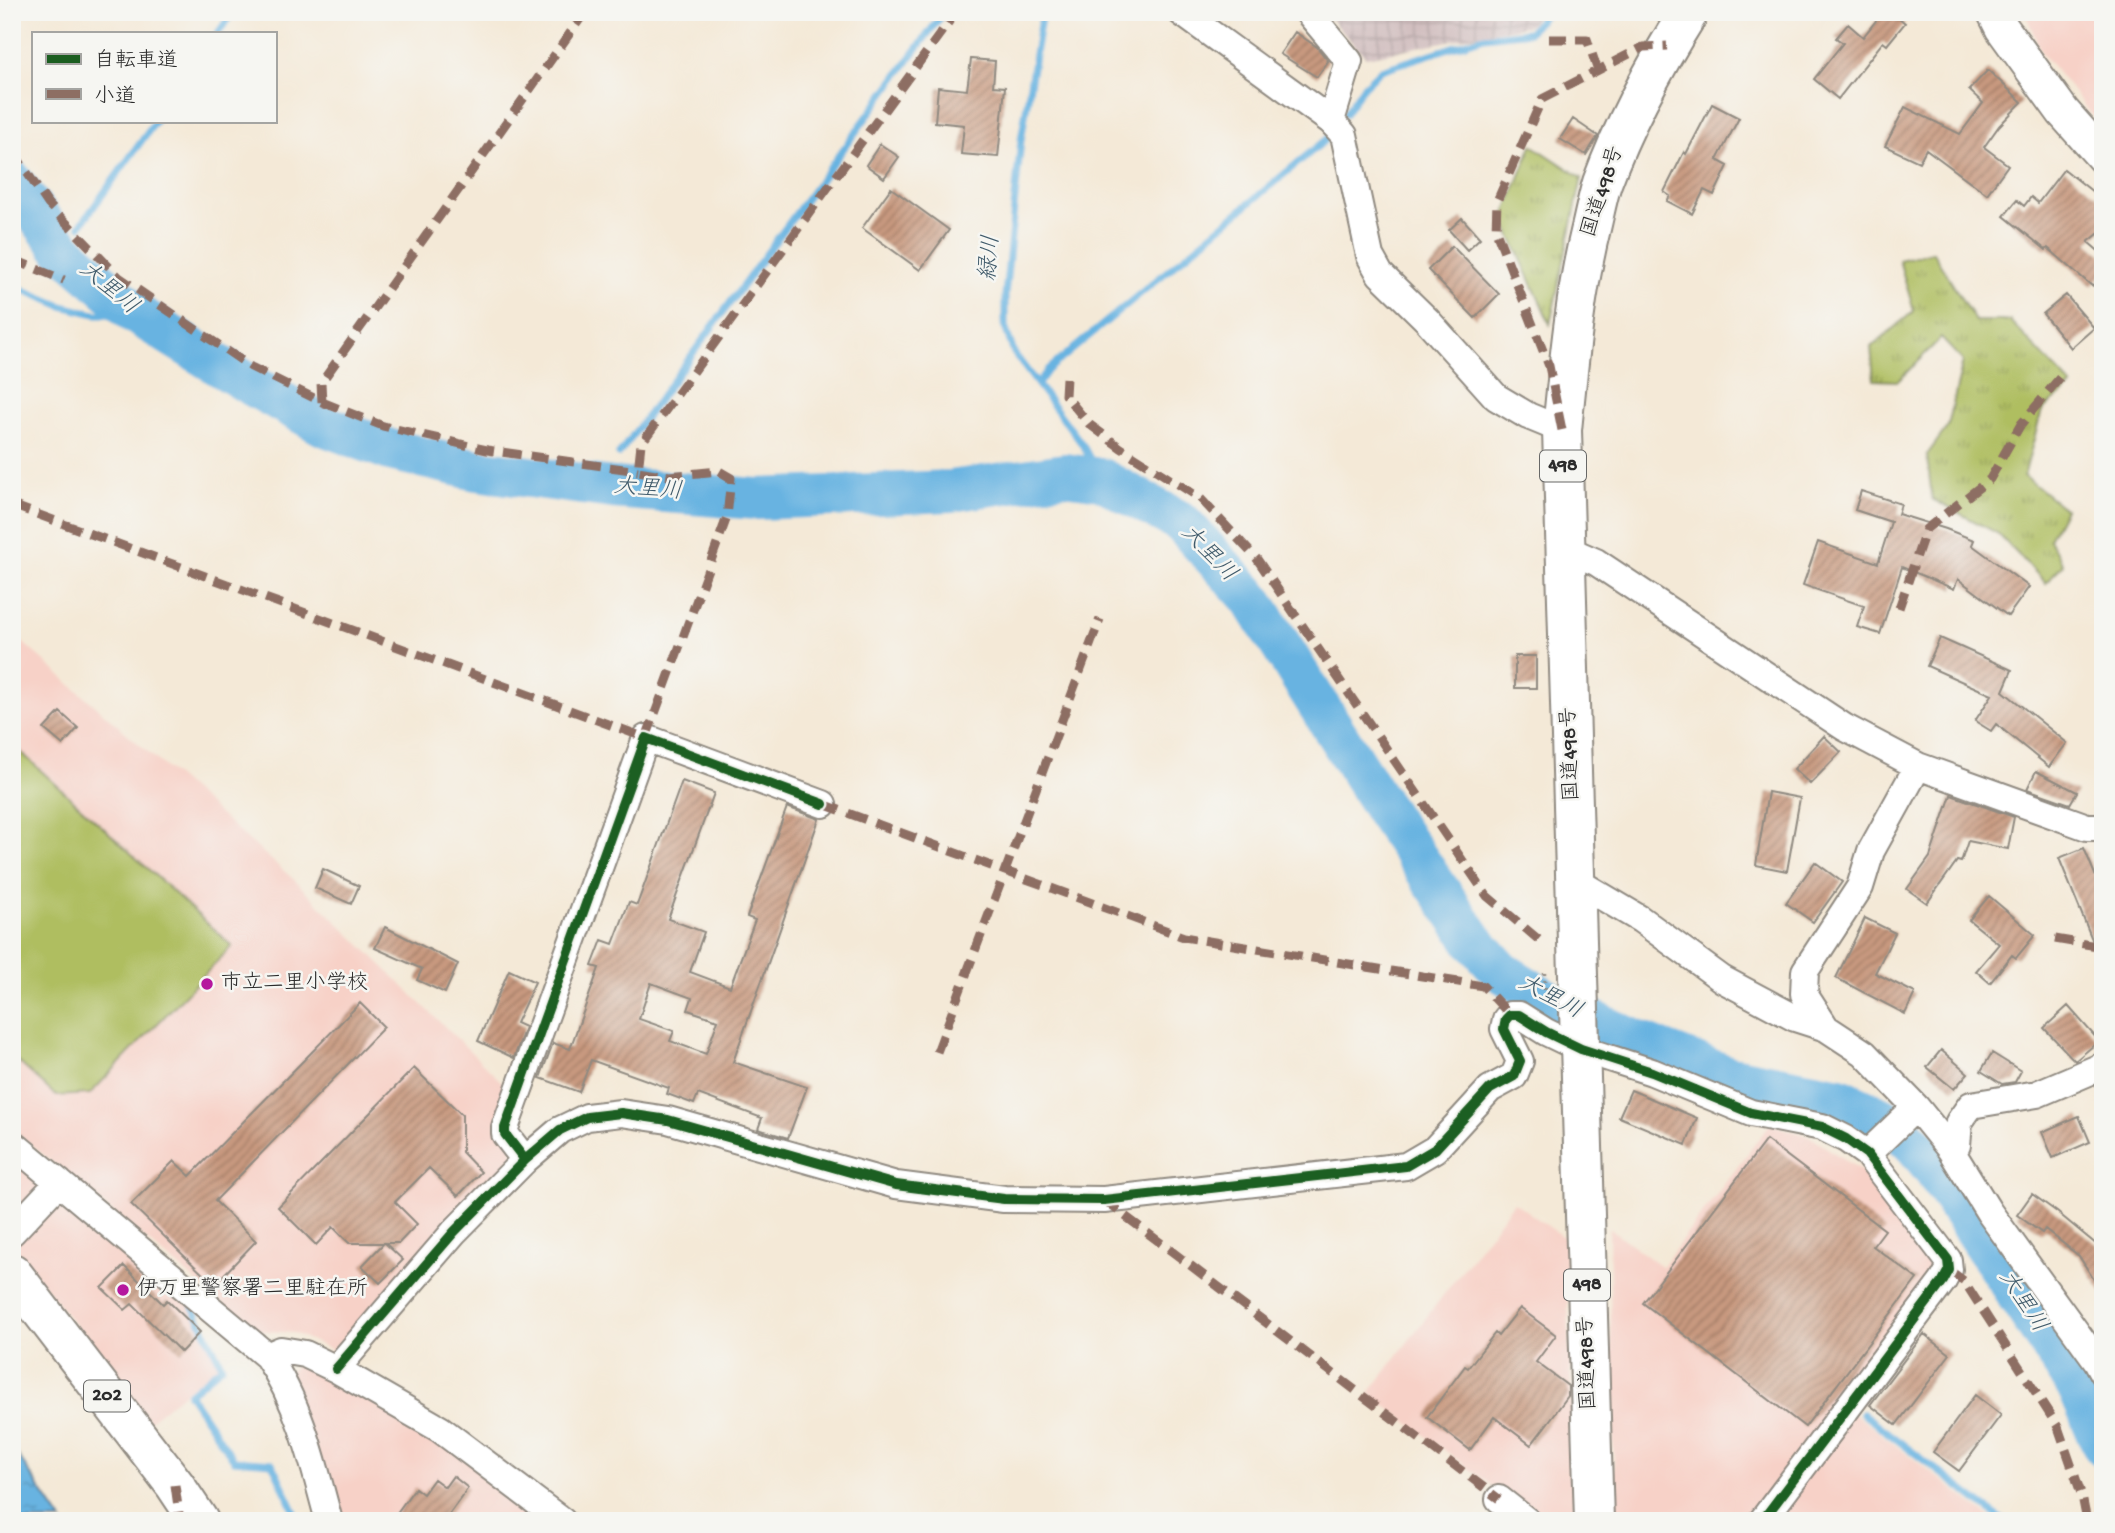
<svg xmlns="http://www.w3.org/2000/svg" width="2115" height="1533" viewBox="0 0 2115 1533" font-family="'Gochi Hand','Klee One',sans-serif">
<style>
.built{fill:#f7d1c7}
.industrial{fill:url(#industrial-grid)}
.grass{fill:url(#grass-tufts);stroke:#6d7446;stroke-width:2}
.pitch{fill:#afbe61;stroke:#6d7446;stroke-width:2}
.water{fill:url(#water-ripples);stroke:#4a6f86;stroke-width:2}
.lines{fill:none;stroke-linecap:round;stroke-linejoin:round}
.stream{stroke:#68b3e1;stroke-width:7}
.river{stroke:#68b3e1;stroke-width:42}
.building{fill:url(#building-hatch);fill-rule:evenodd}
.minor-casing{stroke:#908a81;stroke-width:30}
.tertiary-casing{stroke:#908a81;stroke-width:37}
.trunk-casing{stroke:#908a81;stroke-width:42}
.path{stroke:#908a81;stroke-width:4.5;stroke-dasharray:2 5;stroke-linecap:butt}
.minor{stroke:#fff;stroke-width:26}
.tertiary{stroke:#fff;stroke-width:33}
.trunk{stroke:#fff;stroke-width:38}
.quiet{stroke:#8d6e63;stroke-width:9;stroke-dasharray:18 9;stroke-linecap:butt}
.cycleway-casing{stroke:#f6f6f2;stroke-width:15}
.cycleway{stroke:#1b5e20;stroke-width:10}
.poi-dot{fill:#b5179e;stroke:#f6f6f2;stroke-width:2.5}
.labels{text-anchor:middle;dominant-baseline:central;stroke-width:5;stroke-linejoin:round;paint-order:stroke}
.shield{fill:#f6f6f2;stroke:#686867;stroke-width:2}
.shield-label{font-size:19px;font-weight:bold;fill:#2b2b2b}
.street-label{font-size:21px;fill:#2b2b2b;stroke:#f6f6f2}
.poi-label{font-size:21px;fill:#2b2b2b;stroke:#f6f6f2;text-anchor:start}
.water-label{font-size:23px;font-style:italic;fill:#405b6b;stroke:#f6f6f2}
</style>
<defs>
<pattern id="industrial-grid" width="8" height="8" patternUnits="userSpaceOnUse" patternTransform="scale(1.75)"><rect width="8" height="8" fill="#d2bfc0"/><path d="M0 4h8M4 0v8" fill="none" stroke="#b4a4a5"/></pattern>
<pattern id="grass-tufts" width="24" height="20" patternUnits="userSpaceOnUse" patternTransform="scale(1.75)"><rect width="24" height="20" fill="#afbe61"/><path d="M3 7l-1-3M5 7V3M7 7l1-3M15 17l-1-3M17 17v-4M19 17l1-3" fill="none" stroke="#8f9b50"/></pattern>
<pattern id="water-ripples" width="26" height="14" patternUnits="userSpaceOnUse" patternTransform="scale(1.75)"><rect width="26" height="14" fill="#68b3e1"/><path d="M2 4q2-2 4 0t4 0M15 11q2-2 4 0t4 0" fill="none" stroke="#5692b7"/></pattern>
<pattern id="building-hatch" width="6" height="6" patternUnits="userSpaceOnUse" patternTransform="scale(1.75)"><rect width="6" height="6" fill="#c8997f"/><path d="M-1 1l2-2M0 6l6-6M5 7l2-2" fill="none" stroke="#a37d68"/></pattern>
</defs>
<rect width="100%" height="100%" fill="#f6f6f2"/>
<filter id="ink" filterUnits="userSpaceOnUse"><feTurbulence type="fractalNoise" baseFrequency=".0143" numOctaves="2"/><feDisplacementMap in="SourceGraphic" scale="14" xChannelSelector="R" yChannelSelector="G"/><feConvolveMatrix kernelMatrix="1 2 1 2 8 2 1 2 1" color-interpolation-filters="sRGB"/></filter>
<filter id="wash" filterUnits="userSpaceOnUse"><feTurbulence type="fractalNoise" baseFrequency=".00686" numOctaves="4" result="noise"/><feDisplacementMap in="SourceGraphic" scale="28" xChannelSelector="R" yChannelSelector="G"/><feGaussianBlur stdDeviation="1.57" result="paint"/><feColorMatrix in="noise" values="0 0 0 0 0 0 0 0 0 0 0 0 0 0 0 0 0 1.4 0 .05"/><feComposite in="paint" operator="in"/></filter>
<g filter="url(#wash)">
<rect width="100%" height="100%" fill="#f4e9d7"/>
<path class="built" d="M2025,12h78v117l-62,-77z
M12,633l280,245 218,212 3,71 -177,191 -42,-19 -39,-3 -243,-201z
M1770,1124l39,12 63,42 71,90 -192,253h-136l-6,-293 53,39z
M12,1152l183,153 28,56 -74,60 -137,-177z
M1514,1202l52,37 9,282h-39v-2l-167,-126z
M300,1363l125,66 123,92h-215l-45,-148z
M1852,1412l141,108 -224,1z"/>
<path class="industrial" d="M1324,12h216l-10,13 -164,32z"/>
<path class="grass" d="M1532,145l50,33 -32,146 -47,-105z
M1933,252l42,69h35l62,65 -30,24 -18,66 41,33 -16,30 14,25 -17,19 -49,-50 -65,-34 -5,-44 21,-29 15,-65 -22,-23 -43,43 -24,-1 -3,-33 43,-36 -15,-51z"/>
<path class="pitch" d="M12,744l220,202 -142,148 -34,2 -44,-40z"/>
<path class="water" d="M12,1447l50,74h-50z"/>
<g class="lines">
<path class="stream" d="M1042,12l-21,128 -16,155v32l9,26 68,91 19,35
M218,33l15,-21
M1345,114l18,-27 18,-17 103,-33 45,-5 18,-20
M80,226l76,-105
M12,285l50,21 33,8h41
M1038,384l10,-14 281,-233 3,-5
M619,454l325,-442
M193,1307l29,59 -33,28 45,66 38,3 27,58
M1863,1414l141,107"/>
<path class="river" d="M12,181l52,70 72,63 110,68 77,43 67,25 87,20 136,18 144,11 194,-8 114,-17 36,5 80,43 70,76 134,213 89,130 28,31 47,29 92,42 89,34 110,21 43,20 30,25 21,26 145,220 24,57"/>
</g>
<g id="blocks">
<path class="building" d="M1883,12h9l13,11 -18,22 -4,-3 -45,57 -24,-20 29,-36 -7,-5 12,-14 15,13z
M1295,32l22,15 11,14 -11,16 -37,-23z
M971,59l24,2 -2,25 12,1 -7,70 -37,-3 3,-29 -29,-3 3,-35 29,3z
M1988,70l34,32 -23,24 -15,21 24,18 -21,29 -61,-45 -7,13 -34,-16 20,-39 55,27 23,-31 -14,-13z
M1712,104l27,14 -22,42 11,6 -14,29 -10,-5 -12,24 -25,-13 3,-5 -6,-4 20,-40 2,2z
M1573,119l25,17 -12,19 -26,-16z
M880,144l19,13 -15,21 -18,-13z
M2064,169l39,31v30l-15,12 15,13v19l-11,12 -44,-38 -2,2 -42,-34 13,-16 7,6 7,-9 7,6z
M891,188l58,42 -29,40 -58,-42z
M1462,218l18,20 -13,12 -18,-20z
M1452,246l47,48 -24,24 -47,-48z
M2066,295l28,33 -23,20 -28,-34z
M1861,491l40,13 -3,10 48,15 28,11 -2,5 57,42 -21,29 -50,-37 -4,10 -52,-22 -22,67 -23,-7 7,-21 -61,-21 15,-43 60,21 13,-41 -36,-12z
M1940,638l72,32 -9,21 64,52 -18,24 -53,-43 -5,7 -16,-10 17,-26 -65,-29z
M1515,656h21v32h-21z
M60,712l18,16 -15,17 -19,-16z
M1824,736l17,16 -31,32 -16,-15z
M2036,771l41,21 -7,12 -43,-15z
M682,781l32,12 -46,126 36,13 -14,40 40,15 25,-67 -8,-3 40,-110 32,12 -86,243 74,25 -19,51 -30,-9 4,-11 -64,-24 -4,10 -27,-10 2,-6 -78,-28 -12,32 -39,-14 13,-35 17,6 29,-81 -7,-2 10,-26 11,4 16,-42 8,3zM651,983l41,15 -4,12 30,10 -12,34 -36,-13 4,-10 -35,-12z
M1768,792l32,6 -13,73 -31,-6z
M1951,795l63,22 -6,32 -40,-8 -7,21 -4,-1 -30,42 -20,-14 23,-32z
M2084,848l19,46 -1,70 -43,-106z
M1815,862l27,20 -29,40 -27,-19z
M323,869l36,17 -8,18 -36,-16z
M1989,896l46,39 -19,23 -4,-3 -22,28 -14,-12 23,-27 -30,-24z
M1865,918l30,15 -20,40 40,20 -10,21 -69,-36z
M385,927l73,37 -13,29 -28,-13 5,-11 -47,-21z
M509,970l26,12 -19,41 9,4 -11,31 -36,-17z
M360,1003l24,24 -169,174 41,40 -42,44 -83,-81 43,-43 16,15z
M2068,1006l31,35 -24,20 -31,-33z
M1941,1050l27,23 -14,16 -27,-22z
M1992,1053l29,18 -6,11 -13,2 -21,-13z
M414,1068l48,47v37l19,20 -23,24 -29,-28 -34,34 22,22 -18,19h-14l18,17 -23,23 -18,-17 22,-23h-35l-16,-16 -17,18 -38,-38z
M1631,1090l66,28 -11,27 -67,-28z
M2079,1116l11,26 -37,16 -11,-26z
M1766,1140l119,90 -12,16 44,33 -112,148 -162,-124z
M2032,1194l25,18 46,38v44l-24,-38 -34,-27 -3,4 -25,-18z
M124,1266l39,38 4,-4 33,32 -19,20 -49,-48 -7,6 -23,-22z
M1520,1308l36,27 -20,27 32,24v10l-37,49 -37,-28 -24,33 -43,-33 38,-51 3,2 27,-35 3,3z
M1924,1334l26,20 -54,71 -26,-20z
M1975,1395l26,20 -42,56 -26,-19z
M453,1476l15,12 -24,33h-53l24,-33 8,6 11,-15 11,8z"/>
</g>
</g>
<g filter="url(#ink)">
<use href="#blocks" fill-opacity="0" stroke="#908a81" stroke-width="2"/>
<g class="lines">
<defs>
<path id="minor" d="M1181,12l150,109 13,14 26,121 10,18 47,46 69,77 32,19 34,14
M1308,12l41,49 -18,60
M1566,549l30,13 248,165 74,39 169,61h16
M1576,881l64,38 82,60 73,39 31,10 38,25 52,54 34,42 39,63 108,149 6,11
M1826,1028l-22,-34 1,-23 55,-84 11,-36 47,-85
M12,1143l255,213 14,-6 24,4 31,15 104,60 122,92
M1950,1149l7,-4 2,-23 12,-17 66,-11 61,-26h5
M1867,1154l49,-47
M525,1160l-20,-26v-6l141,-390 177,66
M12,1232l47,-50
M267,1356c33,48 47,109 62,165
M336,1369l118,-137 71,-72 35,-30 27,-13 34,-4 47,7 228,65 108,14 100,1 302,-34 29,-17 55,-60 24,-13 6,-15 -16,-32 2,-10 4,-4h9l27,17 35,17 71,23 99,41 71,14 24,12 21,15 81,106 1,10 -6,11 -181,240
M1499,1499l28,22"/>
<path id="tertiary" d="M1994,12l8,16 61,84 40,45"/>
<path id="trunk" d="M12,1273l163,212 24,36
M1594,1521l-32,-1091c7,-70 13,-138 30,-206 3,-13 6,-28 10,-41 22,-60 53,-117 87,-171"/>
</defs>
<use href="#minor" class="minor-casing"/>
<use href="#tertiary" class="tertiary-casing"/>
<use href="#trunk" class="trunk-casing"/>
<path class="path" d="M1545,973v30"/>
<use href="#minor" class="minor"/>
<use href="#tertiary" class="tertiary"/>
<use href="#trunk" class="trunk"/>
<path class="quiet" d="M1549,39h38l11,32
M12,150l36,54 71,73 132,90 71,35 61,24 104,24 151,21
M12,259l52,21
M1066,378l-1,17 24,29 32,24 79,50 57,61 230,337 58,49
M322,402l-1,-19 264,-371
M1562,430l-13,-64 -53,-135 1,-30 45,-102 101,-52 24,-1
M12,505l634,233 81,-221 4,-39 -12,-7 -50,5 -31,-5 3,-27 315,-432
M1899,608l27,-79 64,-50 31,-55 41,-49
M823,804l361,133 299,49 27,29
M2055,939l48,8
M937,1052l163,-433
M1104,1200l395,299
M1949,1270l15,11 94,146 24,69 5,25
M175,1485l5,36"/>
<defs>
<path id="cycleway" d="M525,1160l-20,-26v-6l141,-390 177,66
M336,1369l118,-137 71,-72 35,-30 27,-13 34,-4 47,7 228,65 108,14 100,1 302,-34 29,-17 55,-60 24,-13 6,-15 -16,-32 2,-10 4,-4h9l27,17 35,17 71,23 99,41 71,14 24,12 21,15 81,106 1,10 -6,11 -181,240"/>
</defs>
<use href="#cycleway" class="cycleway-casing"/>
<use href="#cycleway" class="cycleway"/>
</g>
</g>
<g class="poi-dot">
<circle cx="207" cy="984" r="7"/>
<circle cx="123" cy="1290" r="7"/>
</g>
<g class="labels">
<g class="shield">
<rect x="1540" y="450.5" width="46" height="31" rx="5"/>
<rect x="1564" y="1269.5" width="46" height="31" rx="5"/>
<rect x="84" y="1380.5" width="46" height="31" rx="5"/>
</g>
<g class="shield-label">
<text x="1563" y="466">498</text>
<text x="1587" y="1285">498</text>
<text x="107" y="1396">202</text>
</g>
<g class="street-label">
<text transform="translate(1604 192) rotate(-72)">国道498号</text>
<text transform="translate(1572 754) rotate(-92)">国道498号</text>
<text transform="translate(1589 1363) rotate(-92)">国道498号</text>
</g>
<g class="poi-label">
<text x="221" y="984">市立二里小学校</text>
<text x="137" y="1290">伊万里警察署二里駐在所</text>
</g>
<g class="water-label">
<text transform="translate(991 258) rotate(-85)">緑川</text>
<text transform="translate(108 289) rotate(40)">大里川</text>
<text transform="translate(648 490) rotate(5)">大里川</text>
<text transform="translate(1208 554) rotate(46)">大里川</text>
<text transform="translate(1550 998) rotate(28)">大里川</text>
<text transform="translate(2022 1302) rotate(57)">大里川</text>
</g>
</g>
<rect width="2115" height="1533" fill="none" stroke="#f6f6f2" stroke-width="42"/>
<rect x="32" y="32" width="245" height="91" fill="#f6f6f2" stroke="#a5a5a2" stroke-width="2"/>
<rect x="46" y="54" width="35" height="10" fill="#1b5e20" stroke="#a5a5a2" stroke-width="2"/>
<text x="94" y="66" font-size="21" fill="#2b2b2b">自転車道</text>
<rect x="46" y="89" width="35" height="10" fill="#8d6e63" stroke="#a5a5a2" stroke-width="2"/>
<text x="94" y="102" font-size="21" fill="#2b2b2b">小道</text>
</svg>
